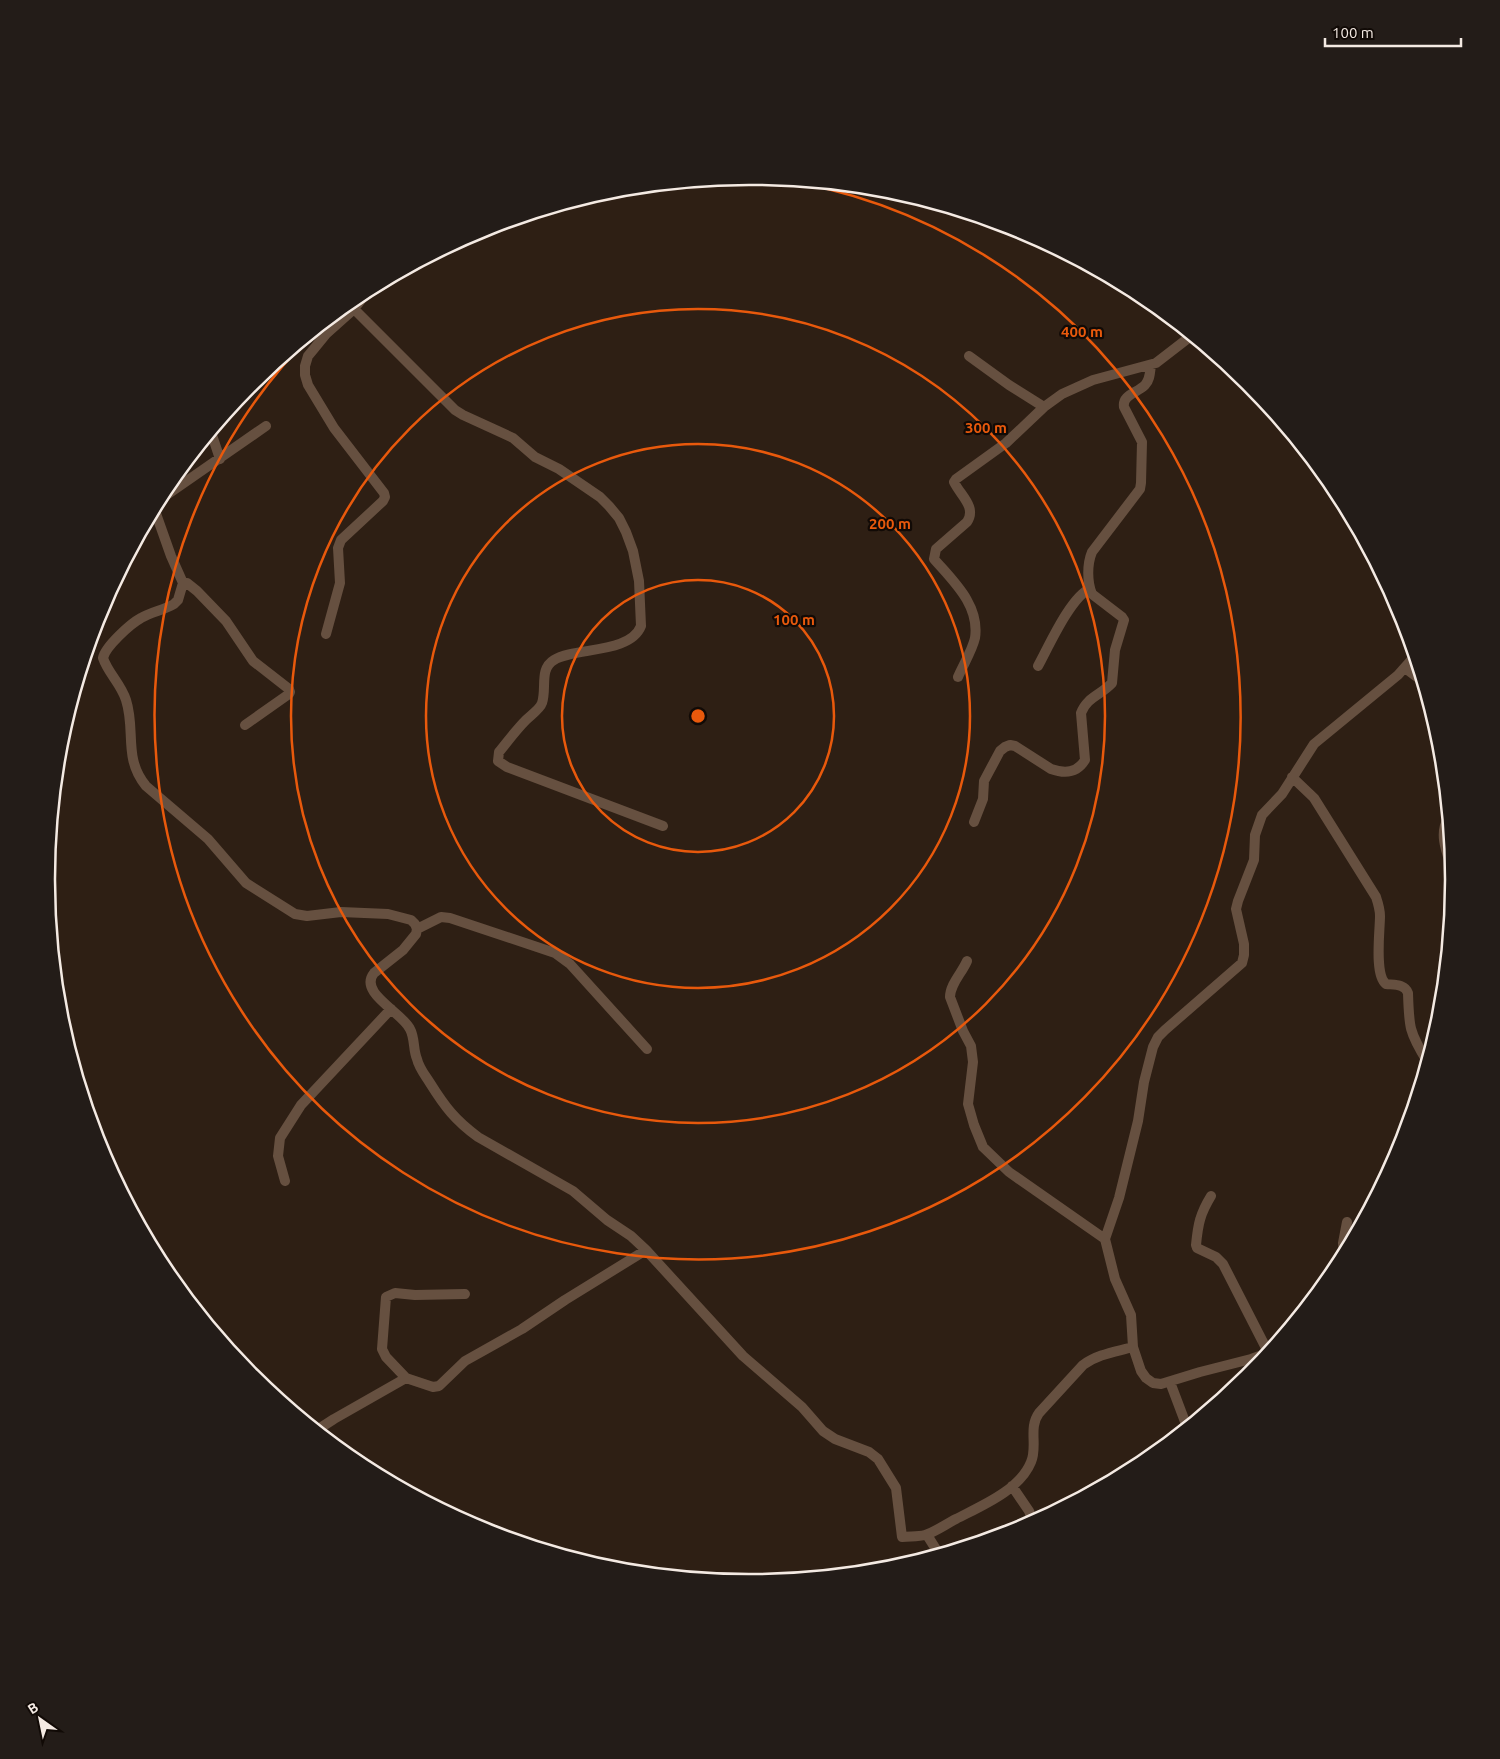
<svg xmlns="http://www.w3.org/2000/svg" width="1500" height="1759" viewBox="0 0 1500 1759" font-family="Ubuntu,sans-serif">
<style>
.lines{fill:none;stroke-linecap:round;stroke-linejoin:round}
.minor{stroke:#665040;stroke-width:10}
.ring{fill:none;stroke:#e8590c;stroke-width:2.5}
.rim{fill:none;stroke:#f4eae3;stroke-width:2.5}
.centre{fill:#e8590c;stroke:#110a06;stroke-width:2.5}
.ring-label{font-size:15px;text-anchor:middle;font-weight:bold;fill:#e8590c;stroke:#110a06;stroke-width:4.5;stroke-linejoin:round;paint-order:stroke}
</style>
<rect width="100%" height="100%" fill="#2e1f14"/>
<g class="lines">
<path class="minor" d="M354,309l101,101 8,5 50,23 22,19 24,12 41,28 9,9 10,12 7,14 7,19 6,30 2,45c-11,28 -66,21 -87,34 -15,9 -7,28 -12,43 -2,6 -11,12 -16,17 -10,10 -18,21 -27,32l-1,9 9,6 156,59
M969,356l40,29 35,22
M211,432l9,27
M158,501l108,-75
M154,508l17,48 12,27 -5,17 -4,4c-10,6 -23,8 -33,14 -11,6 -36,29 -38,40 5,15 18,26 23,42 10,31 -3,58 20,86l62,53 38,44 49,31 12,2 34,-4 47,2 23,6 4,4 2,5 -1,5 -13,16 -29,23c-16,20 28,39 36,56 5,9 3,21 7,30 2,9 8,16 13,24 15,24 25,37 48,54l95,54 34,29 24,16 15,14 97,106 59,51 21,24 12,8 34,13 9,7 18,29 6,49c7,-1 16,0 23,-2 10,-3 21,-11 31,-16 25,-13 64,-29 75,-57 7,-16 -3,-34 8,-49l44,-48c15,-11 32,-13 50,-18
M183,583h4l10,8 29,30 27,40 36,28 1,3 -1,2 -44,31
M326,634l14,-51 -2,-35 3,-8 42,-39 2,-4 -1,-4 -50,-65 -26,-43 -3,-10v-9l3,-10 5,-6 13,-16 28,-25 16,-21
M1038,666c10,-18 33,-70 52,-77
M1405,668l16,12
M958,677c5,-12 14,-26 17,-39 5,-33 -22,-57 -41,-79l2,-10 31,-27c10,-15 -7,-27 -13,-40l2,-3 50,-36 38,-36 18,-13 31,-14 63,-17 35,-27
M1439,739l3,18
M1292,777l22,21 62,99c2,6 4,12 4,19 0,15 -6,59 6,68 9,1 19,0 22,9 1,34 1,39 19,68
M1448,819c-10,16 0,36 5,53
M974,822l9,-23 1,-18 16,-30 5,-4 5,-2 5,1 36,23c14,5 26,4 34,-9l-4,-47c6,-16 20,-18 31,-30l3,-33 9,-30 -2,-3 -30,-23c-5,-12 -5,-30 0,-42l48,-63 1,-6 1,-41 -18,-35c-2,-12 13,-14 21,-22 5,-5 5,-13 6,-20
M417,929l24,-12 9,1 105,35 15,11 77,85
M967,961c-5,12 -17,23 -17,36l13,34 8,15 2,16 -5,42 6,21 9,22 26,25 96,67
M285,1181l-7,-25 2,-18 21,-33 90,-96
M1211,1196c-11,18 -13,28 -15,49l1,3 19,9 7,7 45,88
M1344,1254l-1,-11 4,-21
M1268,1353l-17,6 -51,13 -39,12 -8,-1 -7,-5 -5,-7 -8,-24 -2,-32 -16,-36 -10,-40 14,-41 19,-77 6,-39 9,-35 5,-10 7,-7 77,-67 2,-8v-11l-8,-35 2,-8 16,-41 1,-25 7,-20 20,-21 32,-50 84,-69 16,-18
M406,1378l-20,-21 -4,-8 4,-52 9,-4 20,2 50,-1
M1170,1382l17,45
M317,1430l17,-11 72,-41 27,9 6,-1 26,-25 57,-32 43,-29 81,-50
M1012,1486l17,25 4,11
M927,1535l12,19"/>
</g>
<g class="ring">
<circle cx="698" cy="716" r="136"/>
<circle cx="698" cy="716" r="272"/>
<circle cx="698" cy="716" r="407"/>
<path d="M769 178A543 543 0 1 1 317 329"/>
</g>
<path d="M0 0H1500V1759H0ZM749 185H751A694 694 0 0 1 1445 879V880A694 694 0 0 1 751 1574H749A694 694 0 0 1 55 880V879A694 694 0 0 1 749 185Z" fill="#231c18" fill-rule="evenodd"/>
<path class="rim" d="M749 185H751A694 694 0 0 1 1445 879V880A694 694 0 0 1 751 1574H749A694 694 0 0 1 55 880V879A694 694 0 0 1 749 185Z"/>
<circle cx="698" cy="716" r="8" class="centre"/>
<g class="ring-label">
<text x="1082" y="337">400 m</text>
<text x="986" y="433">300 m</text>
<text x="890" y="529">200 m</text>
<text x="794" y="625">100 m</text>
</g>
<g transform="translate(40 1719) rotate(327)" stroke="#110a06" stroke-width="4" paint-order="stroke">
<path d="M0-4L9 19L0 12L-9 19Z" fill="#f4eae3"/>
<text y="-8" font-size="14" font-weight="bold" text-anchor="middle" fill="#f4eae3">B</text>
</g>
<path d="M1325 38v8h136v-8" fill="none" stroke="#f4eae3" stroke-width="2.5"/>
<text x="1332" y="38" font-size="15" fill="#f4eae3" stroke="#110a06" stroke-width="4" paint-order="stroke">100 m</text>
</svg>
